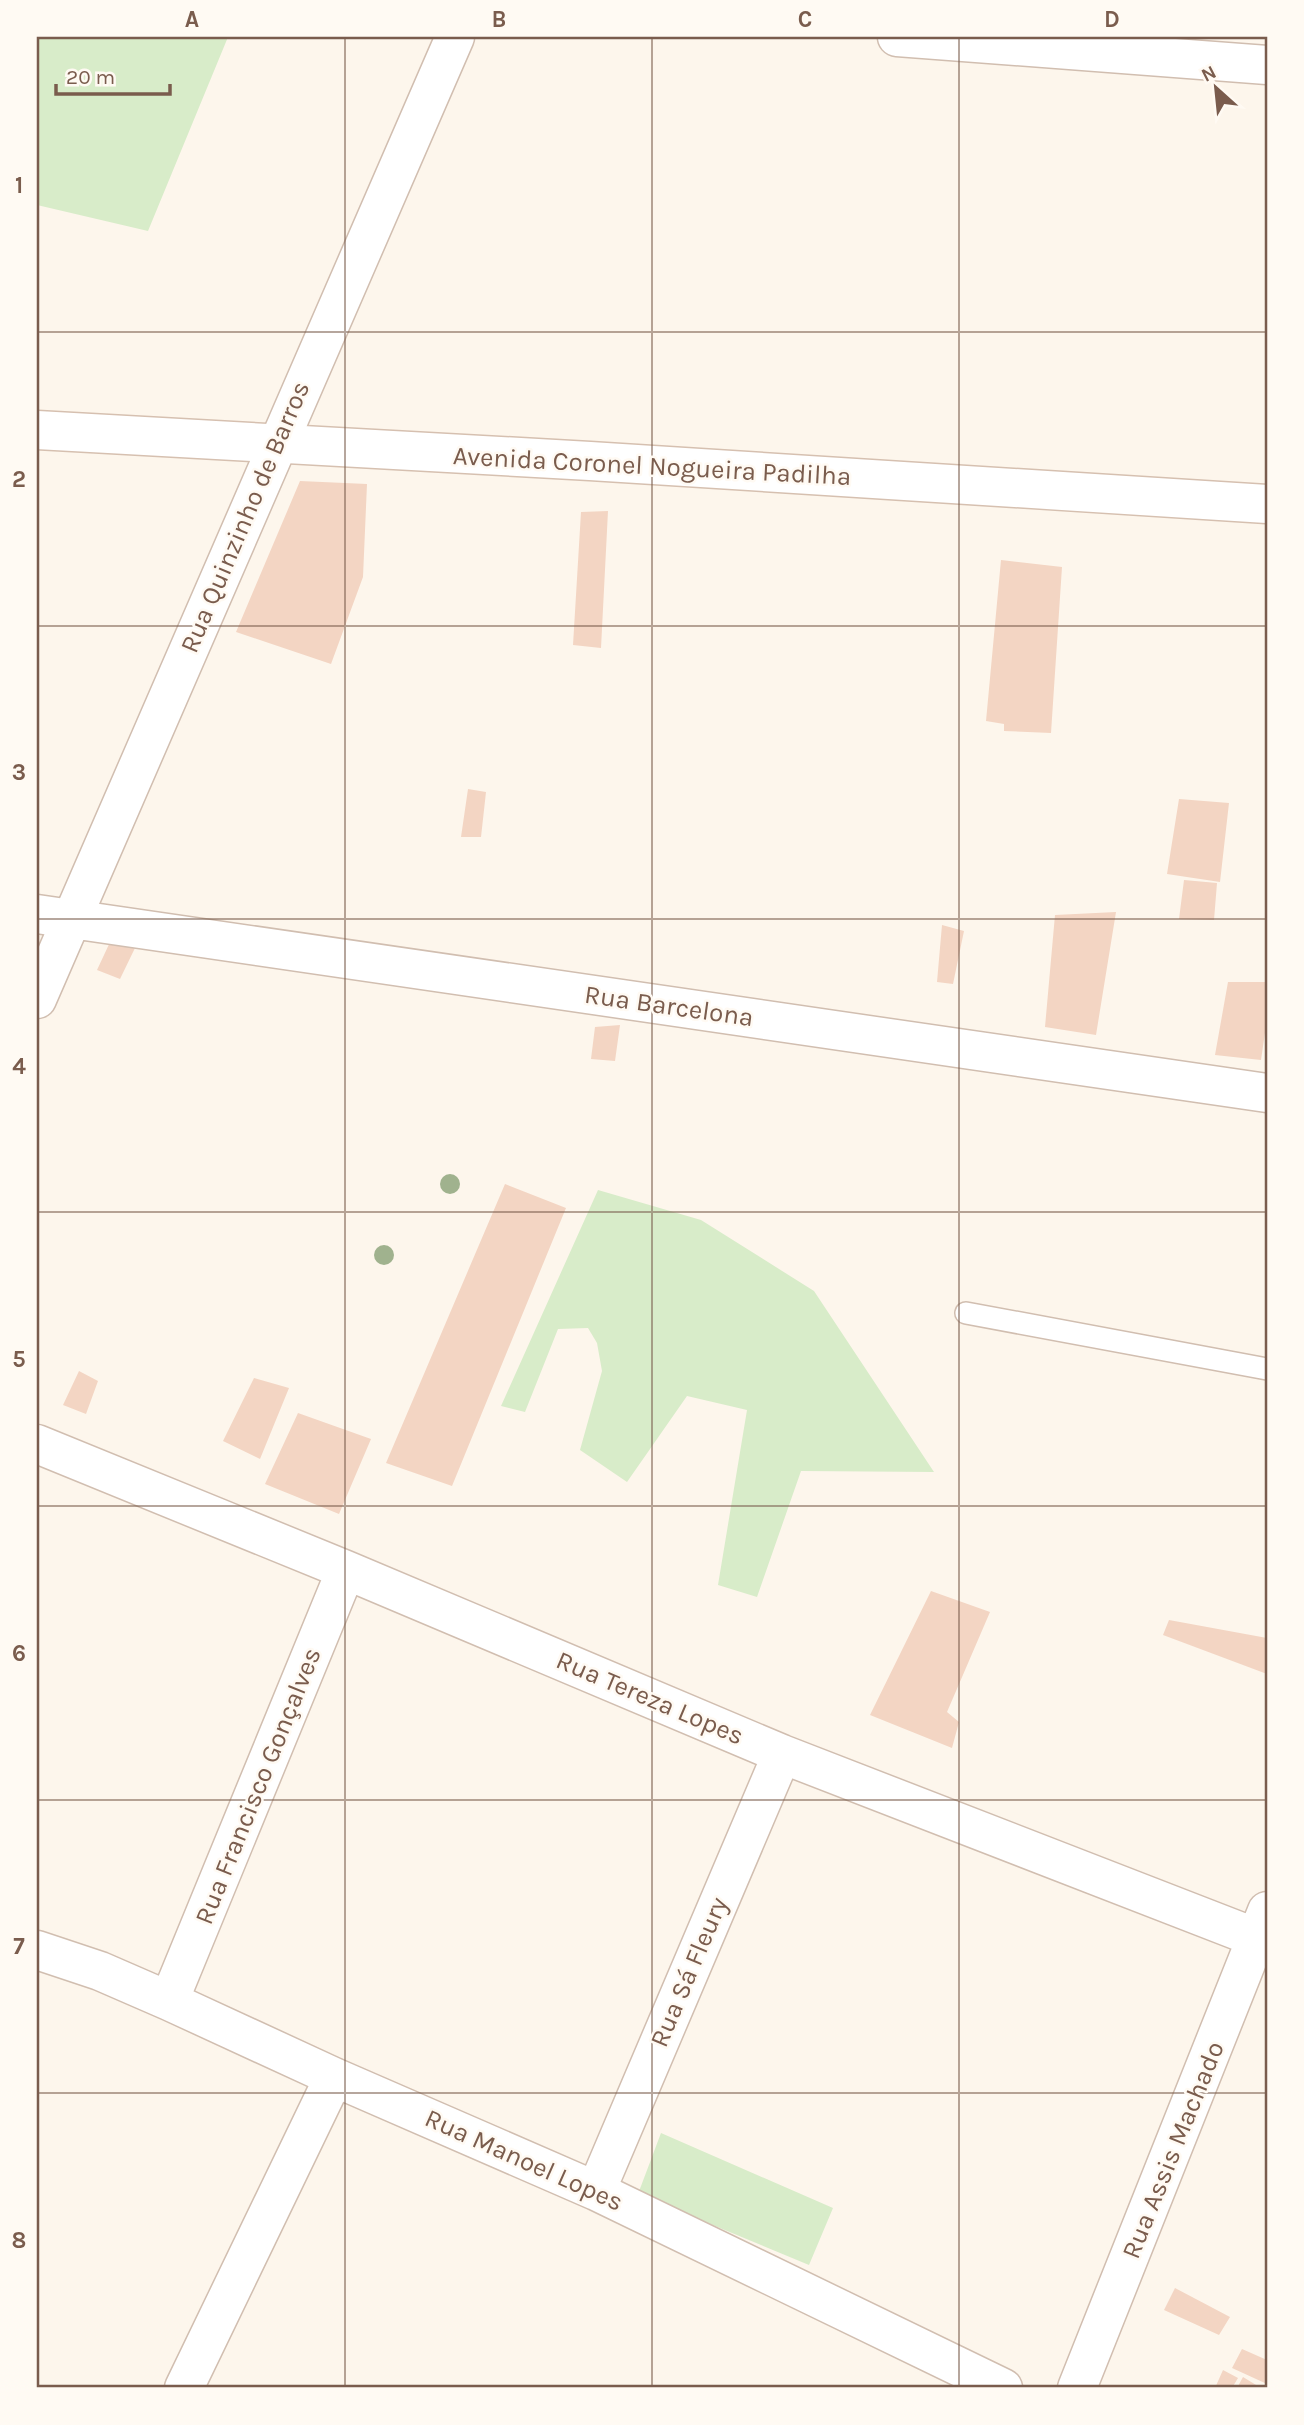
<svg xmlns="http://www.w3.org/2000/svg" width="1304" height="2425" viewBox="0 0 1304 2425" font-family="Karla,sans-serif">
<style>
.green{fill:#d8ecc9}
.building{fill:#f3d5c3}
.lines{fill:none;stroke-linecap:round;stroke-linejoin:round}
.lane-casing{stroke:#d1beb0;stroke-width:24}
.street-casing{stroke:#d1beb0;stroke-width:41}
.secondary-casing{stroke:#d6c0b0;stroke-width:41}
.lane{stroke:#fff;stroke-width:21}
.street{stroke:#fff;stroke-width:38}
.secondary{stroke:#fff;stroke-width:38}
.tree{fill:#a0b28e}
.grid{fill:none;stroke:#7a5c4d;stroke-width:2;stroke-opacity:0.55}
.labels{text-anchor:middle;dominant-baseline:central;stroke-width:5;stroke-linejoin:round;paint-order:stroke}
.street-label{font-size:26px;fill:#7a5c4d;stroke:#fffaf3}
.neatline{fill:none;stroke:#7a5c4d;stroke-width:2.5}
.grid-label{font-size:23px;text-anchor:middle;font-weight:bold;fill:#7a5c4d}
</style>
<rect width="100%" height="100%" fill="#fdf6ec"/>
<path class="green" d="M37,37h191l-80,194 -111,-26z
M598,1190l103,30 113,71 120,181 -133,-1 -44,126 -39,-12 29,-175 -60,-14 -60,86 -47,-32 22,-79 -5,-28 -9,-15 -30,1 -33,83 -24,-6z
M661,2133l172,75 -24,57 -171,-71z"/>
<path class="building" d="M300,481l67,3 -4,93 -32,87 -95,-32z
M608,511l-7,137 -28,-3 8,-133z
M1001,560l61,7 -11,166 -47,-2v-7l-18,-3z
M468,789l18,3 -5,45h-20z
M1179,799l50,4 -9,79 -53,-8z
M1184,880l33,3 -3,37 -35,-1z
M1116,912l-20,123 -51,-8 10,-112z
M942,925l22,6 -11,53 -16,-2z
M111,940l24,8 -15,31 -23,-9z
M1228,982h39v37l-6,41 -46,-5z
M620,1025l-5,36 -24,-2 4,-32z
M505,1184l61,24 -114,278 -66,-23z
M79,1371l19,10 -12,33 -23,-9z
M254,1378l35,10 -29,71 -37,-18z
M298,1413l73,26 -32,75 -74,-30z
M931,1591l59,21 -43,100 12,10 -7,26 -82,-33z
M1169,1620l98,18v36l-104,-39z
M1175,2288l55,29 -11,18 -55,-25z
M1242,2349l25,11v24l-35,-16z
M1223,2370l15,8 -6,10h-17z
M1243,2377l18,11h-24z"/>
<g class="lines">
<defs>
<path id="lane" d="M966,1313l301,56"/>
<path id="street" d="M897,37l370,28
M37,914l1230,179
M37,999l418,-962
M37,1444l309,126 436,184 485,188
M37,1950l63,21 69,30 165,76 262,114 407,197
M169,2001l177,-431
M596,2191l186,-437
M184,2388l150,-311
M1077,2388l190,-477"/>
<path id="secondary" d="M37,430l553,31 677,43"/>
</defs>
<use href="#lane" class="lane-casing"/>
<use href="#street" class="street-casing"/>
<use href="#secondary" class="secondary-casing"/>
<use href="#lane" class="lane"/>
<use href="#street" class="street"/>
<use href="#secondary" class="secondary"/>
</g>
<g class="tree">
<circle cx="450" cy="1184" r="10"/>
<circle cx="384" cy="1255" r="10"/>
</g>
<path class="grid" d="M345,37v2351M652,37v2351M959,37v2351M37,332h1230M37,626h1230M37,919h1230M37,1212h1230M37,1506h1230M37,1800h1230M37,2093h1230"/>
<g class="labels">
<g class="street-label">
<text transform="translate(652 466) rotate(3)">Avenida Coronel Nogueira Padilha</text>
<text transform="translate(245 517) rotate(-67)">Rua Quinzinho de Barros</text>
<text transform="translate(669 1006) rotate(8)">Rua Barcelona</text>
<text transform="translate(650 1698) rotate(23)">Rua Tereza Lopes</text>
<text transform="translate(258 1786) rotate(-68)">Rua Francisco Gonçalves</text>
<text transform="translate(689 1972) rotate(-67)">Rua Sá Fleury</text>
<text transform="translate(1173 2150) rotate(-68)">Rua Assis Machado</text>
<text transform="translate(524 2160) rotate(24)">Rua Manoel Lopes</text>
</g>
</g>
<rect width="1304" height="2425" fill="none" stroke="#fffaf3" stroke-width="77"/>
<g transform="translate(1216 88) rotate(333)" stroke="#fffaf3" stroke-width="5" paint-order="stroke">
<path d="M0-5L12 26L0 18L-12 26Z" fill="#7a5c4d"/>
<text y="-10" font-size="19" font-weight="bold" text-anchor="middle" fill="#7a5c4d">N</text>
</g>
<path d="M56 84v10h114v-10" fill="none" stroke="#7a5c4d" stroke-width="3.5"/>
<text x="66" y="84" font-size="21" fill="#7a5c4d" stroke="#fffaf3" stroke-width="5" paint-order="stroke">20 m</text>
<rect x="38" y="38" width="1228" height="2348" class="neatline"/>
<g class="grid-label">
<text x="192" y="27">A</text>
<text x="499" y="27">B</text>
<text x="805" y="27">C</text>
<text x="1112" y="27">D</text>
<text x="19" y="193">1</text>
<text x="19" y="487">2</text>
<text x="19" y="780">3</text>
<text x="19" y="1074">4</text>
<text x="19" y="1367">5</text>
<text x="19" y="1661">6</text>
<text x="19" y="1954">7</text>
<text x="19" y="2248">8</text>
</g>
</svg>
